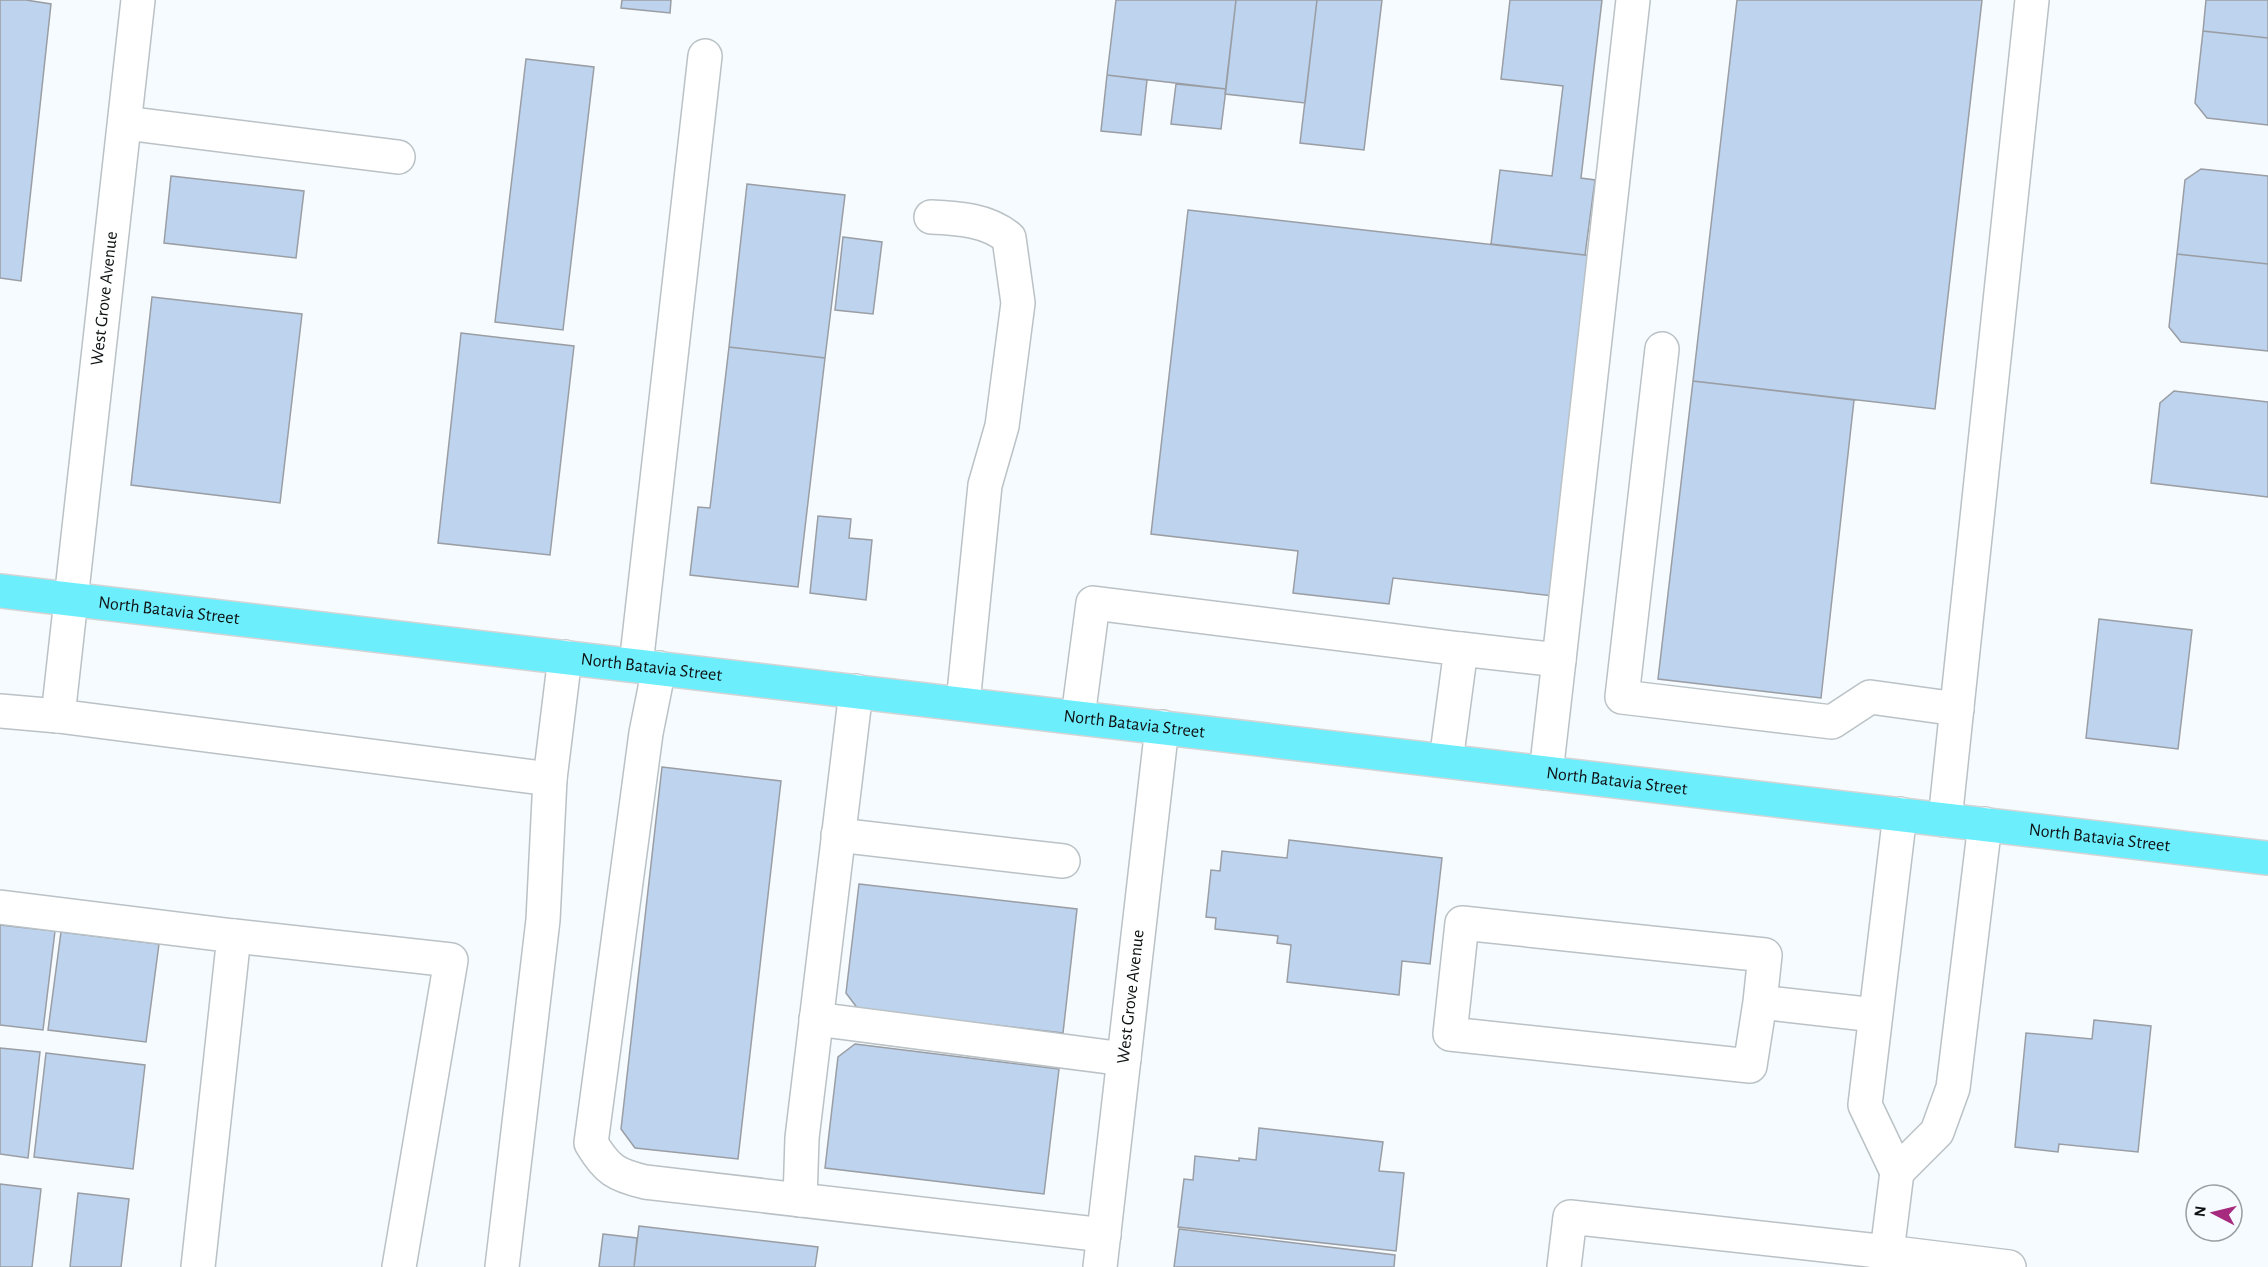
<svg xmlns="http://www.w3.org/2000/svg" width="2268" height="1267" viewBox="0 0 2268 1267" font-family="'Alegreya Sans',sans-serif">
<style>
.building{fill:#bdd3ee;stroke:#9a9ea4;stroke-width:1.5}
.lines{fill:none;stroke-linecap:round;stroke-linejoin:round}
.minor-casing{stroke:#bac2c6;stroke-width:36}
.major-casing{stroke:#d4d4d5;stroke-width:36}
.minor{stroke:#fff;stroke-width:33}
.major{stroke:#6ceefd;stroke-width:33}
.labels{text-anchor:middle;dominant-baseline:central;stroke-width:6;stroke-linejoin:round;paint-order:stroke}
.street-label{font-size:18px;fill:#0f1213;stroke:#f5fbfe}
</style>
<rect width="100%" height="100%" fill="#f5fbfe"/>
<path class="building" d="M0,0h26l25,4 -30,277 -21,-3z
M622,0h49l-1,13 -49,-5z
M1116,0h120l-10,89 -119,-14z
M1236,0h81l-12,103 -80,-9z
M1317,0h65l-18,150 -64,-7z
M1510,0h92l-21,178 14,2 -10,75 -94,-11 9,-74 52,6 11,-90 -62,-7z
M1737,0h245l-47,409 -242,-28z
M2206,0h62v38l-65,-7z
M2203,31l65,7v87l-61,-7 -12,-15z
M526,59l68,8 -31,263 -68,-8z
M1107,75l40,5 -6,55 -40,-4z
M1176,84l50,5 -5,40 -50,-5z
M2201,169l67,7v88l-91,-10 8,-74z
M171,176l133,15 -8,67 -132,-15z
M747,184l98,11 -20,163 -96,-11z
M1188,210l405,46 -39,340 -161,-18 -4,26 -96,-11 5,-42 -147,-17z
M843,237l39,5 -9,72 -38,-4z
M2177,254l91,10v87l-87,-9 -12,-15z
M152,297l150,17 -22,189 -149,-18z
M461,333l113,13 -24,209 -112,-12z
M729,347l96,11 -27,229 -108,-12 8,-68 12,1z
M1693,381l161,19 -33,298 -163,-19z
M2174,391l94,11v95l-117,-14 9,-80z
M818,516l33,3 -2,19 23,2 -6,60 -56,-7z
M2099,619l93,11 -14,119 -92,-11z
M662,767l119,14 -43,378 -103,-11 -14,-19z
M1289,840l153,18 -12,106 -28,-3 -3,34 -112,-13 4,-37 -14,-2 1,-7 -63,-7 1,-11 -10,-1 5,-47 9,1 2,-20 65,7z
M859,884l218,25 -14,124 -205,-24 -12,-16z
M0,925l55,6 -12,99 -43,-5z
M61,932l98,12 -13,98 -98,-12z
M2094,1020l57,6 -13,126 -79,-8 -1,8 -43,-5 11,-114 66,6z
M855,1044l204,25 -15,125 -219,-26 13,-111z
M0,1048l40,4 -12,106 -28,-4z
M46,1053l99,12 -12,104 -99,-12z
M1259,1128l124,14 -4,29 25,2 -8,78 -218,-24 6,-48 9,1 2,-24 44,5v-3l17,2z
M0,1184l41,5 -9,78h-32z
M78,1193l51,6 -8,68h-51z
M639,1226l179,21 -3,20h-181z
M1179,1229l216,26 -1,12h-220z
M603,1234l34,4 -3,29h-35z"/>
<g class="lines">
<defs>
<g id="minor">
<path d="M125,123l273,34"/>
<path d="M931,217c27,1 57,3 78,21l9,65 -16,123 -17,59 -22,218"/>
<path d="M1662,349l-40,348 210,25 38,-25 87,12"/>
<path d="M1461,649l98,11 -13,113"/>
<path d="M1559,660l74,-660"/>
<path d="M636,665l69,-609"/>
<path d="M659,668l-13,65 -55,410c16,27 25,32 54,39l459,53"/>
<path d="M0,711l58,5 492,63"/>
<path id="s1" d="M58,716l80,-716"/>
<path d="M1078,717l15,-114 368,46 -15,112"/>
<path d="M1900,814l-35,291 32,67 40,-40 16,-44 32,-264"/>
<path d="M1945,820l87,-820"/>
<path d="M838,835l225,26"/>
<path d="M0,907l234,29 -36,331"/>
<path d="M234,936l217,24 -52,307"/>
<path d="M1760,1002l5,-47 -303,-32 -12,111 300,32 10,-64 115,13"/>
<path d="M816,1019l308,40"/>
<path d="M1897,1172l-10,80 122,15"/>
<path d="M800,1200l2,-62 54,-447"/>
<path d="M502,1267l41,-347 7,-141 15,-122"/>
<path id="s2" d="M1100,1267l62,-540"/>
<path d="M1564,1267l6,-50 317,35 -2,15"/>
</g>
<g id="major">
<path id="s3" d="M0,591l2268,267"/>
</g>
</defs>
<use href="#minor" class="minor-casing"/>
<use href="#major" class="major-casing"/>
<use href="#minor" class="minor"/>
<use href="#major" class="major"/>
</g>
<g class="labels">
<g class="street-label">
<text stroke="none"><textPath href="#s1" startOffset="420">West Grove Avenue</textPath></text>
<text stroke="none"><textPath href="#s3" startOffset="170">North Batavia Street</textPath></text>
<text stroke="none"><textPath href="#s3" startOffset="656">North Batavia Street</textPath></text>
<text stroke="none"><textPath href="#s3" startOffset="1142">North Batavia Street</textPath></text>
<text stroke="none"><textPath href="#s3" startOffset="1628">North Batavia Street</textPath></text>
<text stroke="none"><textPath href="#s3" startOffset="2114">North Batavia Street</textPath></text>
<text stroke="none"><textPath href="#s2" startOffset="272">West Grove Avenue</textPath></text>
</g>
</g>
<g transform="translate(2214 1213) rotate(277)"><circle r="28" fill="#f5fbfe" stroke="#999ea0" stroke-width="1.5"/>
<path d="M0-4.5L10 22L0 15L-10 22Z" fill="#a62a7e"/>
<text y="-9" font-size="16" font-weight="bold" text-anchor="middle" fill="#0f1213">N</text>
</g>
</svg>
